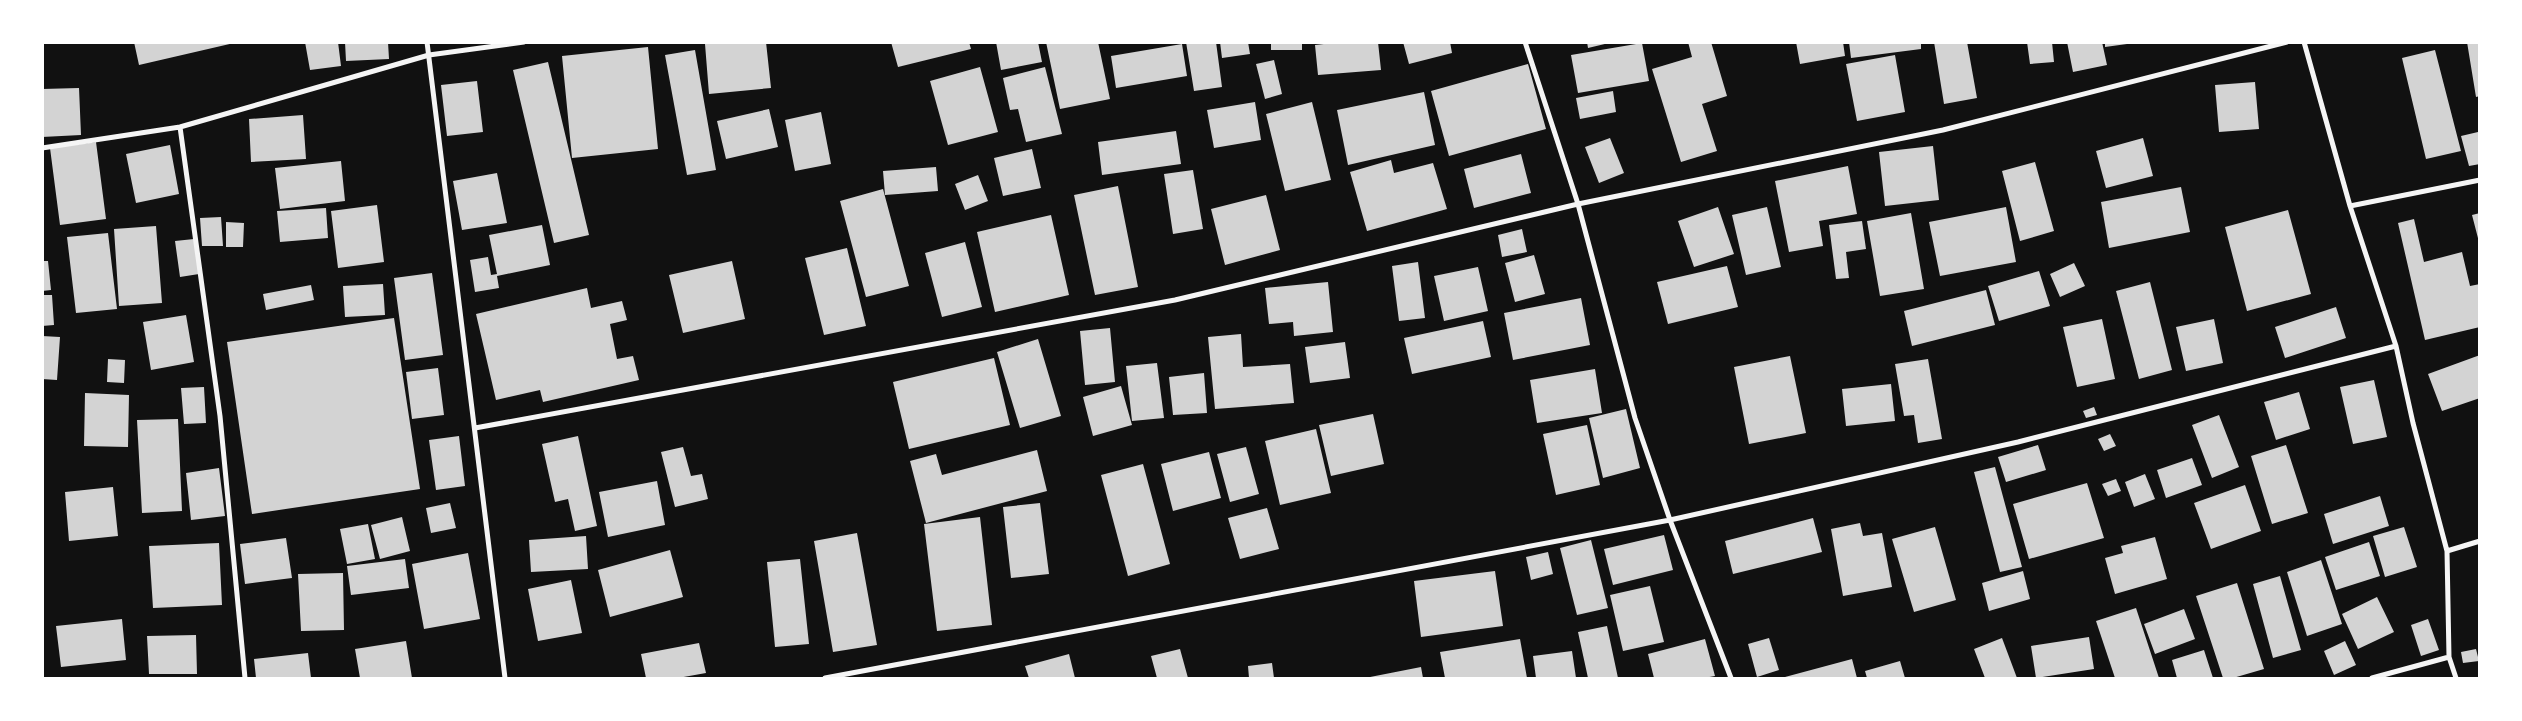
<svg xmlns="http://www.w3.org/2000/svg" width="2522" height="721" viewBox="0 0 2522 721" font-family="Jost,sans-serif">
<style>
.building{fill:#d3d3d3}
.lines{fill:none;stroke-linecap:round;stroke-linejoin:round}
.minor{stroke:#f5f5f5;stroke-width:5}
</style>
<rect width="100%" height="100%" fill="#111"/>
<path class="building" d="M134,42h100v1l-95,22z
M305,42h33l3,24 -31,4z
M345,42h43l1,17 -43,2z
M766,42l5,46 -62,6 -4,-50z
M891,42h78l2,7 -73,18z
M996,42h42l4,20 -41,8z
M1046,42h52l12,57 -50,10z
M1186,42h30l6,45 -28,4z
M1220,42h28l2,12 -28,4z
M1271,42h31v8h-31z
M1341,42h37l3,28 -63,5 -3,-30z
M1403,42h47l2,11 -43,11z
M1587,42h22v1l-21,5z
M1688,42h23l16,54 -25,8 15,47 -36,11 -29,-93 40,-12z
M1796,42h47l2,14 -45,8z
M1849,42h72v7l-70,9z
M1934,42h33l10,56 -33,6z
M2027,42h25l2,20 -24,2z
M2067,42h35l5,23 -34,7z
M2105,42h22v2l-22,3z
M2467,42h13v54l-4,1z
M1642,43l7,38 -71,12 -7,-38z
M1182,44l5,32 -71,12 -5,-32z
M648,47l10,102 -86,9 -10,-102z
M695,50l21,120 -29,5 -22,-120z
M2435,50l26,101 -35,8 -24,-101z
M1895,55l10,57 -48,9 -11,-57z
M1274,60l8,34 -17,5 -9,-35z
M548,62l41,173 -35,8 -41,-173z
M1528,64l18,65 -97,27 -18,-65z
M980,67l18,65 -50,13 -18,-64z
M1045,67l17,67 -36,8 -8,-33 -8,1 -7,-32z
M477,81l6,51 -36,4 -6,-51z
M2255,82l4,47 -40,3 -4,-47z
M79,88l2,47 -39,2v-48z
M1613,91l3,21 -36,7 -4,-21z
M1424,92l11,53 -87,20 -11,-55z
M1255,102l6,38 -47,8 -7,-38z
M1312,102l19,78 -46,11 -19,-77z
M769,109l9,38 -52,12 -9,-38z
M821,112l10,52 -36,7 -10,-51z
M303,115l3,44 -55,3 -2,-43z
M1176,131l5,33 -79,11 -4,-33z
M2478,132l2,32 -11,2 -8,-30z
M1610,138l14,35 -25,10 -14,-36z
M2143,138l10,38 -47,12 -10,-37z
M96,142l10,77 -46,6 -10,-77z
M170,145l9,49 -43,9 -10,-49z
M1933,146l6,54 -54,6 -6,-54z
M1032,149l9,39 -38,8 -9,-38z
M1521,154l10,39 -57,15 -10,-39z
M1391,160l3,13 39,-10 14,46 -80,22 -17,-59z
M341,161l4,40 -65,8 -5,-41z
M2035,162l19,69 -34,10 -18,-70z
M1848,166l9,48 -38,7 4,25 -34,6 -14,-71z
M936,167l2,24 -53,4 -2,-24z
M1193,170l10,59 -30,5 -9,-60z
M497,173l10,50 -45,7 -9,-49z
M978,175l10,26 -23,9 -10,-26z
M1118,186l20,101 -43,8 -21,-100z
M2181,187l9,45 -81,16 -8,-46z
M883,189l26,97 -43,11 -26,-96z
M1266,195l14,55 -55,15 -14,-56z
M377,205l7,57 -46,6 -7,-57z
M1718,207l16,47 -40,13 -16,-46z
M1767,207l14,60 -35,8 -14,-60z
M2006,207l10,55 -76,14 -11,-54z
M326,208l2,30 -48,4 -3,-31z
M2288,210l23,84 -64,17 -22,-84z
M1911,213l13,76 -44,7 -13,-75z
M2480,213v29h-1l-7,-27z
M1051,215l18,80 -74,17 -18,-80z
M221,217l2,29h-21l-2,-28z
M2414,219l10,43 38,-10 8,34 10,-2v43l-55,13 -27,-117z
M1862,221l4,28 -20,3 3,26 -13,1 -7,-54z
M226,222l18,1 -1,24h-17z
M542,225l8,40 -53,11 2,12 -24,4 -5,-32 18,-3 3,18 6,-1 -8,-39z
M156,226l6,77 -43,3 -5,-77z
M1522,229l5,23 -25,5 -4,-22z
M108,233l9,76 -41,4 -9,-76z
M194,239l5,35 -19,3 -5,-36z
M965,242l17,65 -40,10 -17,-64z
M847,248l19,78 -42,9 -19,-77z
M1534,255l11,39 -30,8 -10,-39z
M42,261h6l3,29 -9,1z
M732,261l13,58 -62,14 -14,-58z
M1418,262l7,56 -26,3 -7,-55z
M2074,263l11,23 -25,11 -10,-23z
M1727,266l11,41 -70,17 -11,-42z
M1478,267l10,44 -44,10 -10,-45z
M2039,271l11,35 -51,15 -11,-35z
M432,273l11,82 -38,5 -11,-82z
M1328,282l5,50 -39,4 -1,-14 -24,2 -4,-36z
M2150,282l22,88 -33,9 -23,-88z
M383,284l2,31 -40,2 -2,-31z
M311,285l3,15 -48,10 -3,-16z
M587,288l4,20 31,-7 5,19 -17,4 7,35 16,-3 6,24 -96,22 -3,-12 -44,10 -20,-86z
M1986,290l9,35 -83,21 -8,-35z
M42,295h10l2,30 -12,1z
M1581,298l9,47 -77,15 -9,-47z
M2336,307l10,31 -61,20 -10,-31z
M186,315l8,47 -43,8 -8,-48z
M394,318l26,171 -168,25 -25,-172z
M2102,319l13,60 -38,8 -14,-60z
M2214,319l9,44 -37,8 -10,-44z
M1483,321l8,36 -79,17 -8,-36z
M1110,328l5,54 -30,3 -5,-54z
M1241,334l2,33 47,-3 4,39 -79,6 -7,-72z
M42,336l18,1 -3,43 -15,-1z
M1038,339l23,77 -41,12 -23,-76z
M1345,342l5,36 -40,5 -5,-36z
M2480,355v43l-38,13 -14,-37z
M1790,356l16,77 -57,11 -15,-77z
M994,358l16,67 -101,24 -16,-67z
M108,359l17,1 -1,23 -17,-1z
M1928,359l14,80 -24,4 -4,-28 -10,1 -9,-52z
M1157,363l7,55 -32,3 -6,-55z
M438,368l6,47 -32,4 -6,-47z
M1595,369l7,44 -65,10 -7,-43z
M1204,373l3,40 -34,2 -4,-38z
M2374,380l13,57 -34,7 -13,-57z
M1891,384l4,37 -49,5 -4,-37z
M1121,386l11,39 -39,11 -10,-39z
M204,387l2,36 -22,1 -3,-36z
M2299,392l11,37 -34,11 -12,-38z
M85,393l44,2 -1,52 -44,-1z
M2094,407l3,8 -11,3 -3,-7z
M1626,409l14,59 -37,10 -14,-60z
M1373,414l11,50 -53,12 -12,-51z
M2219,415l20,52 -27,11 -20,-53z
M178,419l4,92 -40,2 -5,-93z
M1587,425l13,60 -44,10 -13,-61z
M1316,429l15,64 -51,12 -15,-64z
M2110,434l6,12 -12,5 -6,-12z
M459,436l6,50 -29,4 -7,-50z
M578,436l19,90 -22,5 -7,-32 -13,3 -13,-58z
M2038,445l8,25 -40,12 -8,-25z
M2286,445l22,68 -36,11 -21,-68z
M683,447l8,29 11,-2 6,25 -33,8 -14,-55z
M1246,447l13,47 -29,8 -13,-48z
M1037,450l10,41 -121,32 -16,-62 26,-7 6,21z
M1209,452l12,46 -48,13 -12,-47z
M2192,458l10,27 -36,13 -9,-28z
M1143,464l27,100 -42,12 -27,-101z
M1995,467l27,100 -22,5 -26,-100z
M219,468l6,48 -34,4 -5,-47z
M2145,474l10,25 -21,8 -9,-25z
M2116,479l5,12 -13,5 -6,-12z
M657,481l8,44 -57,12 -9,-45z
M2087,483l17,55 -75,21 -16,-55z
M2245,485l16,46 -50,18 -17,-46z
M113,487l5,49 -49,5 -4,-49z
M2380,496l9,30 -56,18 -9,-30z
M450,503l6,25 -25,5 -5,-25z
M1040,503l9,71 -38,4 -8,-71z
M1267,508l12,41 -39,10 -12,-41z
M402,517l8,34 -30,8 -9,-34z
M980,517l12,108 -55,6 -13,-107z
M1813,518l9,34 -89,22 -8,-33z
M1860,523l3,13 19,-3 10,54 -49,9 -12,-67z
M368,524l7,35 -28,5 -7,-35z
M1935,527l21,73 -42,12 -22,-73z
M2404,527l13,40 -32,10 -12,-41z
M857,533l20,112 -44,7 -19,-111z
M1664,535l9,35 -60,15 -9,-36z
M586,536l2,33 -57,3 -2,-32z
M2155,537l12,42 -52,15 -10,-36 18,-5 -2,-7z
M286,538l6,40 -47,6 -5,-40z
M1591,540l17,68 -31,7 -17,-67z
M2369,542l11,34 -44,14 -11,-33z
M219,543l3,62 -69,3 -4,-62z
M670,550l13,47 -73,20 -12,-47z
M1548,552l5,22 -22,6 -5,-23z
M468,553l12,66 -56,10 -12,-65z
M405,559l4,29 -58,7 -4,-29z
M800,559l9,85 -34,3 -8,-85z
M2321,560l21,64 -35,12 -20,-64z
M1495,571l8,55 -82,11 -7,-56z
M2023,571l7,28 -41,12 -7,-28z
M343,573l1,57 -43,1 -3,-57z
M2280,576l21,74 -28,8 -20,-74z
M571,580l11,53 -44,8 -10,-52z
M2237,583l27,86 -31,9h-10l-27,-82z
M1650,586l14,56 -41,9 -13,-56z
M2377,597l17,35 -36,17 -16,-35z
M2136,608l23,70h-44l-19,-57z
M2184,609l11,30 -40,15 -11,-30z
M122,619l4,41 -65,7 -5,-41z
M2428,619l11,31 -18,6 -10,-31z
M1607,626l11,52h-30l-10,-46z
M196,635l1,39h-48l-2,-38z
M2089,637l5,32 -58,9 -5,-32z
M1769,638l10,32 -22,7 -9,-33z
M2002,638l15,40h-32l-11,-29z
M1520,639l7,39h-82l-5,-26z
M1705,639l10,37 -11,2h-50l-6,-24z
M406,641l6,37h-52l-5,-29z
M2345,641l11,24 -22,10 -10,-24z
M699,643l7,30 -28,5h-32l-5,-24z
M1180,649l8,29h-31l-6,-22z
M2476,649l3,12 -16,2 -2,-11z
M2204,650l9,28h-36l-5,-18z
M1572,651l4,27h-40l-3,-22z
M308,653l3,25h-55l-2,-19z
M1069,654l6,24h-46l-4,-12z
M1852,659l5,19h-72v-1z
M1900,661l5,17h-38l-2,-7z
M1272,663l2,15h-25l-1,-12z
M1421,667l2,11h-58z"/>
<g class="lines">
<path class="minor" d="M427,42l78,636
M1525,42l53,162 57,214 35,102 61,158
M2304,42l46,164 46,140 17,77 34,128 2,106 7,21
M180,127l40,289 25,262
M42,148l138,-21 249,-72 95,-13
M2350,206l130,-26
M475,428l700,-128 403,-96 365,-74 344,-88
M2447,551l33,-10
M825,678l845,-158 348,-78 378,-96
M2372,678l77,-21"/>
</g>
<rect width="2522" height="721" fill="none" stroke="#ffffff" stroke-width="88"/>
</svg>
